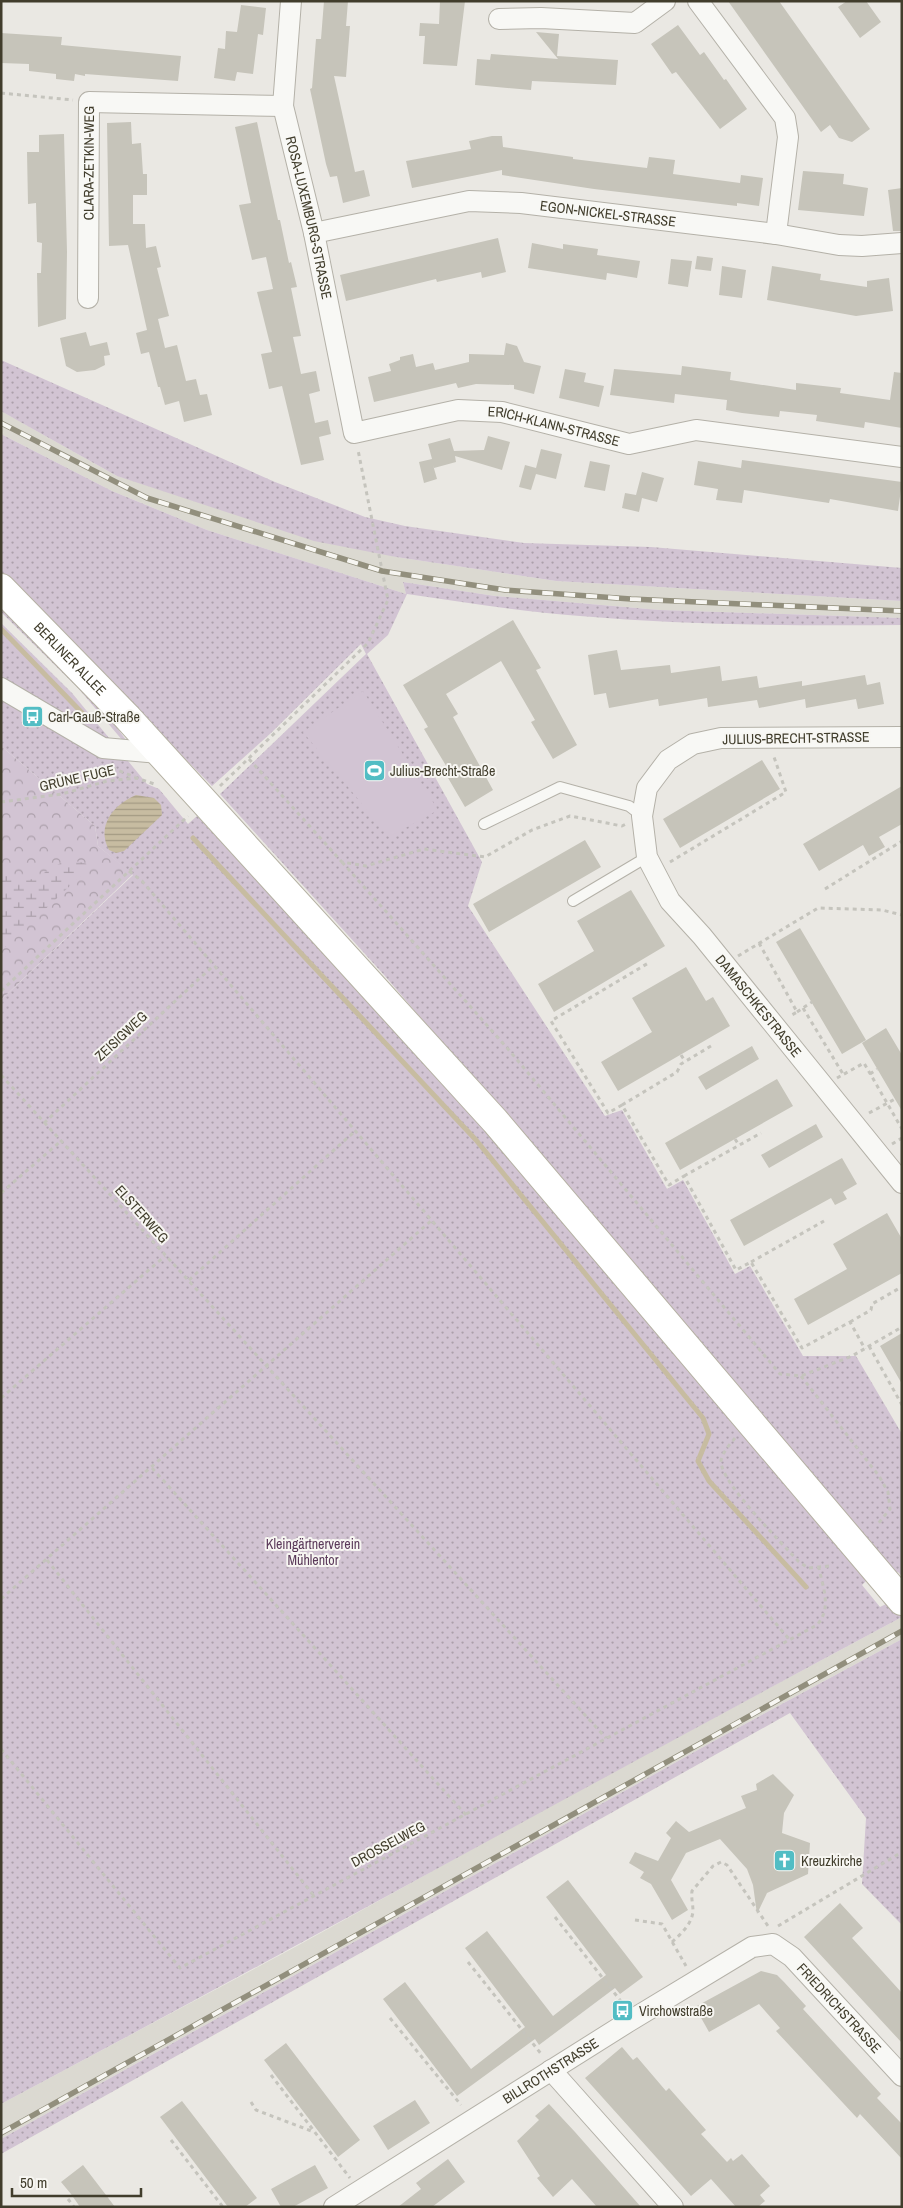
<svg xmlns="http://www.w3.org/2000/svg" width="903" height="2208" viewBox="0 0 903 2208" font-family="'Archivo Narrow',sans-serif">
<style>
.built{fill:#dbd9d1}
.grass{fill:url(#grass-dots)}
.forest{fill:url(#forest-crowns)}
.wetland{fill:url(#wetland-marsh)}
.pitch{fill:#d2c4d3}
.water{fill:url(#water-rules)}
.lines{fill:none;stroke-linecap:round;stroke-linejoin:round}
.stream{stroke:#c7bca1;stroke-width:5}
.building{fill:#c6c4ba}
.lane-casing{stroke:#b4b1a8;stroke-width:12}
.street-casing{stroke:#b4b1a8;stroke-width:22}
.primary-casing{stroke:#b5b1a3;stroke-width:30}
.path{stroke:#c5c4bd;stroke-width:3;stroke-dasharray:4 4;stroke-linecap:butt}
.lane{stroke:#f8f8f5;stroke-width:10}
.street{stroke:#f8f8f5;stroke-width:20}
.primary{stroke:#fff;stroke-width:28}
.rail-casing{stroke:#928f7d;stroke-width:5.5}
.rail{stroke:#f7f6f2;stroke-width:4;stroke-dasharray:11;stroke-linecap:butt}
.labels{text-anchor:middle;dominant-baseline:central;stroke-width:4;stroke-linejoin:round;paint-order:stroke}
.street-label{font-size:14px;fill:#413d2c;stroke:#f7f6f2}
.poi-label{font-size:14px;fill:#413d2c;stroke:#f7f6f2;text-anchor:start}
.park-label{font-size:14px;fill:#5b3a5a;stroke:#f7f6f2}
</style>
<defs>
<pattern id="grass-dots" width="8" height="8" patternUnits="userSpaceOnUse" patternTransform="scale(1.25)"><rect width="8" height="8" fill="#d2c4d3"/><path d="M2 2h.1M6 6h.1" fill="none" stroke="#aca0ab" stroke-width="1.8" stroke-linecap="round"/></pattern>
<pattern id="forest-crowns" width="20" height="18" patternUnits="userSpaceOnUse" patternTransform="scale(1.25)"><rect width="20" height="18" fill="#d2c4d3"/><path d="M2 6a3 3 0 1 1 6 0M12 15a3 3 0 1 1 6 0" fill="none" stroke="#aca0ab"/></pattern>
<pattern id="wetland-marsh" width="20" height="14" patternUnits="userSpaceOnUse" patternTransform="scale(1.25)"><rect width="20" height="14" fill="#d2c4d3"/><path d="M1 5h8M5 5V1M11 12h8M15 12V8" fill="none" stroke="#aca0ab"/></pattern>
<pattern id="water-rules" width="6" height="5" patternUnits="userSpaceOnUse" patternTransform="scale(1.25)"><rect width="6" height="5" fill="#c7bca1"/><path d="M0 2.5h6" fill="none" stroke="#a39a83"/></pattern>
</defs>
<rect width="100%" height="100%" fill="#eae8e3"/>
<path class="built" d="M1,411l116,65 279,81 160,24 346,20v17l-242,-8 -165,-14 -92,-14 3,12 -199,-64 -95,-39 -111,-57z
M902,1617v22l-179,97 -722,403v-35l296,-158 277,-153z"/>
<path class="grass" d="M1,360l274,122 90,35 40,9 119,17 127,4 251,21v33l-346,-20 -160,-24 -82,-16 -197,-65 -102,-57 -14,-8z
M1,434l111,57 95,39 199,64 -3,-12 92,14 165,14 242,8v7c-107,1 -215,0 -322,-9 -58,-4 -116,-14 -173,-22l-19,41 -21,19 115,208 -14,44 137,210 17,-6 45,79 16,-9 52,94 15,-8 53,90h53l46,78v142l-4,-4 -4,2 -509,-598 -165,-182 146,-140 -5,-10 -90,89 -59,53 -211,-212z
M1,606l61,61 53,58 11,15 -3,1 -45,-53 -77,-76z
M1,623l71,70 75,91 12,5 29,35 9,-8 237,252 433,512 -5,5 18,22 22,-11v21c-301,161 -600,327 -901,487v-1104l132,-125 -35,-29 -3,-20 -94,-80z
M902,1639v286l-40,-41 4,-66 -76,-105 -789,441v-15l722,-403z"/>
<path class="forest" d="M1,746l94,80 3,20 35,28 -132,126z"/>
<path class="wetland" d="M67,859l25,6 -91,86v-79l13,9 20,-2z"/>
<path class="pitch" d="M363,691l75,119 -49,27 -86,-105z"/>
<path class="water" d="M136,795l18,3 7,7 1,10 -38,36 -8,2 -7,-3c-13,-24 4,-45 27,-55z"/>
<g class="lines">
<path class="stream" d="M1,629l86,89
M193,838l283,302 227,278 6,16 -11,27 11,20 97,106"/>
</g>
<path class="building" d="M324,1h24l-2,25h4l-4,51 -12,-1 21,96 9,-2 6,26 -27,7 -6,-27 -7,1 -4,-13 -16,-75 2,-1 4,-49h5z
M440,1h25l-8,65 -34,-2 2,-28h-6l1,-13 19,1z
M728,1h51l91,128 -18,13 -13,-4 -9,-13 -9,7z
M847,1h19l15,21 -21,16 -22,-31z
M241,5l25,3 -3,27 -5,-1 -5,40 -16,-2 -2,9 -21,-3 4,-30 7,1 1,-18 11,1z
M678,25l22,30 4,-3 20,28 2,-1 21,30 -27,20 -44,-57 -4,2 -21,-30z
M536,32l23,2 -2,22 61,4 -2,25 -84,-4 -1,9 -56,-5 2,-26 13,1 1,-6 67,5z
M1,33l61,4 -1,8 120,11 -3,25 -93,-7v2l-10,-2 -1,7 -18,-2v-5l-27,-3v-7l-28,-1z
M131,122l1,22 9,-1 2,31h4v21h-14v29h12l1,24 10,-2 5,21 -4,1 12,48 -11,3 7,29 12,-3 9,36 10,-2 4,16 7,-1 5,21 -28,7 -5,-21 -14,4 -5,-18h-2l-9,-35 -8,2 -5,-21 11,-3 -19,-85 -19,1 -2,-123z
M257,122l21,98h2l9,43 2,-1 6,25 -6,1 10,48 -8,1 8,37 15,-3 4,20 -11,3 6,29 13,-3 3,14 -12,3 5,23 -23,5 -19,-79 -13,3 -8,-35 11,-2 -15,-60 16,-3 -7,-32 -14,3 -13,-55 12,-2 -16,-76z
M64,134l3,118 -1,67 -28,8 -1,-54h4l1,-30 -5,-1 -1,-39 -8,1 -1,-52h12v-17z
M492,136h10l1,11 70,10v2l74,9 2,-11 26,3 -2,14 67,9 1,-8 22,3 -4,28 -22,-3v3l-143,-17 -92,-14v-5l-90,18 -6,-27 65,-12 -2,-8z
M803,171l41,3 -1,10 25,4 -4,28 -66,-6z
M902,188v43h-9l-5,-41z
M498,238l8,34 -24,6 -1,-6 -44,10 -1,-3 -90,22 -6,-26z
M532,243l31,6v-5l35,5 -1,6 43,6 -3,17 -30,-5 -1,7 -78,-12z
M697,256l16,2 -2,13 -16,-2z
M671,259l21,2 -4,26 -20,-3z
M722,266l24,4 -4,28 -23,-3z
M772,266l49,8 -1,6 47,7v-6l22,-3 4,33 -37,5 -89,-16z
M86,332l4,14 17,-4 3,13 -6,1 1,9 -10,5 -18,2 -11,-6 -6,-28z
M506,343l11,3 7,16 17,4 -7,28 -20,-5v-4l-38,-1 -18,4 -2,-5 -82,19 -6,-25 23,-6 -2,-7 11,-4v-3l13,-3 3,13 17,-4 2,7 34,-8v-8l35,1z
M682,366l49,6 -1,8 66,10v-7l45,5 -1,5 50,7 4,-28 8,1v55l-37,-6 -1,6 -48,-7 1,-6 -37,-4 -1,6 -37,-4 -16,-3 1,-10 -52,-6 -1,9 -64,-8 4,-26 67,6z
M565,369l21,4 -2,9 20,4 -5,21 -40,-9z
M488,436l22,6 -8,28 -47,-14 1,6 -22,6 -1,-3 4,14 -13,4 -5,-21 13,-3 -4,-15 22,-6 4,13 30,-1z
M541,449l21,5 -6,25 -20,-5 -5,16 -12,-3 6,-22 11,3z
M742,460l160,22 -4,29 -68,-12 -1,4 -85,-13 -2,13 -26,-3 2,-11 -24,-4 4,-24 43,7z
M590,461l20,4 -5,26 -21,-4z
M642,472l22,6 -7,24 -15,-4 -3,14 -17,-4 3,-15 11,2z
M513,620l28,48 -5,2 41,75 -24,14 -22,-37 4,-2 -34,-59 -55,33 12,20 -5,3 40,73 -28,17 -21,-36 4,-2 -24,-40 4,-2 -25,-42z
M617,650l4,20 49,-5 1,8 49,-7 2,15 35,-5 2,12 43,-7v5l63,-11 2,10 13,-3 4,22 -26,5 -2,-10 -50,9 -1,-9 -46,9 -2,-8 -49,7 -1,-9 -48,8 -1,-7 -49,9 -3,-15 -12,2 -6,-40z
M762,760l18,29 -100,59 -17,-29z
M902,786v38l-23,13 6,10 -16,9 -6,-11 -44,26 -16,-27z
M585,840l16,27 -112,65 -16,-28z
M631,890l34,56 -111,66 -16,-28 56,-33 -17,-30z
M800,928l66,112 -24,14 -66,-112z
M686,967l20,34 7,-4 17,29 -112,65 -17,-29 51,-30 -20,-34z
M886,1028l16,27v56l-40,-68z
M752,1046l7,13 -53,31 -8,-13z
M777,1079l16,27 -113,64 -15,-27z
M816,1124l7,13 -54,31 -8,-13z
M842,1158l15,26 -14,8 4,7 -12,6 -4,-7 -87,48 -14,-26z
M887,1213l15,26v34l-94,52 -14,-26 53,-30 -14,-25z
M902,1333v51l-22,-38z
M773,1774l21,21 -10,18 -2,20 28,10 -2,31 -41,19 -10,21 -4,-29 -6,-16 -27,-30 -34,14 -15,27 17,30 -16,10 -21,-36 -11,-6 4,-6 -15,-9 6,-11 23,9 13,-23 -5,-5 10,-12 13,11 57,-24 -5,-12 16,-6 -1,-6z
M568,1880l75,97 -23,17 -5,-6 -76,57 -4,-6 -78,57 -74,-97 22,-17 66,87 54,-42 -60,-79 22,-17 66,85 53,-41 -60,-78z
M840,1903l23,25 -11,10 50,55v50l-98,-106z
M761,1971l16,4 7,7 22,24 -3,3 78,85 -4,4 25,26v35l-42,-45 -3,4 -81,-87 4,-3 -21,-24 -50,28 -14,-25z
M286,2043l74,97 -22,17 -74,-97z
M622,2047l11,13 4,-3 29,34 3,-3 37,42 -5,4 26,28 4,-4 2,3 9,-7 28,32 -10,9 5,6 -7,6h-22l-25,-28 -20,17 -106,-118z
M415,2100l15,23 -42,27 -15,-24z
M182,2101l75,97 -12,9h-17l-68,-90z
M549,2104l26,28 66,75h-44l-25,-28 -19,18 -16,-19 3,-2 -23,-35 22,-21 -4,-4z
M448,2159l17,23 -33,25h-34l23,-18 -5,-6z
M83,2165l23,30 9,12h-35l-9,-13 -10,-12z
M315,2165l13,23 -35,19h-12l-10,-18z"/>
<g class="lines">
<defs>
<path id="lane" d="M484,824l76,-37 69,19 13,10
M573,901l74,-44"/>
<g id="street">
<path id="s1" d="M291,1l-8,105 31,127 40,200 104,-23 44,2 127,32 67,-14 206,27"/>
<path d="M698,1l87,117 3,19 -12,97"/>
<path d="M499,19l42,-1 94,5 30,-22"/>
<path id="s2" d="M314,233l155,-32 52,2 255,31 63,11 23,1 40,-3"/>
<path id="s3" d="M88,298l1,-196 194,4"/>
<path d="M1,688l102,60 56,5"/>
<path id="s4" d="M902,737l-181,1 -28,6 -25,16 -21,28 -5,28 5,41 23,44 32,35 200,247"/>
<path d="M551,2070l122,137"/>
<path id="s5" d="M334,2207l294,-185 124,-75 21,-3 19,13 110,119"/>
</g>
<g id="primary">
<path id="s6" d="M1,588l126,129 368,404 407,480"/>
</g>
</defs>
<use href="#lane" class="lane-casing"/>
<use href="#street" class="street-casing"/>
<use href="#primary" class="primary-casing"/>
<path class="path" d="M1,93l72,7
M249,759l93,103 24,4 58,-17 61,8 47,-27 38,-14 52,10 4,-2
M112,768l23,9
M220,786l148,-143 20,-43 -30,-150
M1,802l61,-8 45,-13 30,-3 20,7
M342,862l166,187 272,325 21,2 51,-20 50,-29
M670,862l116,-70 -13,-38
M129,871l13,10 647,758
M825,889l77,-48
M759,943l38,69 -7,4
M738,956l80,-48 64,2 20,5
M1,991l187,-175
M803,1008l40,66
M797,1012l15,-10
M711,1046l-30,18 -4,8 -55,33 47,80 15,-9 52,94 15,-8 51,86 48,-26 15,27
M681,1055l4,6
M870,1074l7,-5
M1,1075l605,663
M837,1078l27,-15 38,66
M622,1105l-14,8 -57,-92 99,-59
M869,1113l26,-14
M44,1123l169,-157
M735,1139l4,6
M892,1144l10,-6
M684,1176l77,-43
M1,1193l60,-52
M751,1262l73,-41
M189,1280l165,-148
M850,1322l21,-12 1,-6 26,-15
M869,1346l33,59
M801,1376l78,100 9,16 2,17 -13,16
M1,1398l164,-142
M735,1438c-5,6 -13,15 -14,23 -1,21 61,82 77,100l10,7 21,-2
M152,1468l314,347
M47,1560l267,336
M1,1599l431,-379
M1,1749l179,219 637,-343c15,-17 6,-37 2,-57
M555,1917l68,87
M635,1920l27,4 24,42
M778,1926l124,-74
M672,1942c9,-8 20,-18 21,-31 0,-7 -2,-13 -1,-20l21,-25 8,-4 6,3 41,61
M468,1962l74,93
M390,2018l71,87
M271,2075l79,103
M251,2102l5,8 58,22
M171,2140l52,67
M68,2199l6,8"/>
<use href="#lane" class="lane"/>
<use href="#street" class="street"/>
<use href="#primary" class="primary"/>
<defs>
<path id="rail" d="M1,423l146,75 235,73 123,19 126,9 271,12
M1,2133l901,-502"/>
</defs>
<use href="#rail" class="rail-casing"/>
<use href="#rail" class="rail"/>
</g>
<defs>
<symbol id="bus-square" viewBox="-11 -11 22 22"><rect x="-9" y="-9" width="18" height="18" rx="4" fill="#52bdc4" stroke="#f7f6f2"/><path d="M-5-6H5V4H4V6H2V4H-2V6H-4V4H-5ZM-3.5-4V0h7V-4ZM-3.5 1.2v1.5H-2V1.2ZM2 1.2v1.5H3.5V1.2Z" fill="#fff"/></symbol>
<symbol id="stadium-square" viewBox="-11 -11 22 22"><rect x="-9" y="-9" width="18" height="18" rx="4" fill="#52bdc4" stroke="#f7f6f2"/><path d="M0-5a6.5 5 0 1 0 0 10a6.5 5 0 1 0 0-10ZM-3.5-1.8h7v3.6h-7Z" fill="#fff"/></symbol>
<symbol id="church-square" viewBox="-11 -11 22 22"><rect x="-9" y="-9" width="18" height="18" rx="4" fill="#52bdc4" stroke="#f7f6f2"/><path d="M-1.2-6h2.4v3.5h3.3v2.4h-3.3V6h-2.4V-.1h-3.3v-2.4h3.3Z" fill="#fff"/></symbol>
</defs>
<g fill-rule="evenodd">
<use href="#bus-square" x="20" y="704" width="25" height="25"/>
<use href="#stadium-square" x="362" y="758" width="25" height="25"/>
<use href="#church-square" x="772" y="1848" width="25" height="25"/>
<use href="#bus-square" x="610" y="1998" width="25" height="25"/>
</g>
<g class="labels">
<g class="street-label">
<text stroke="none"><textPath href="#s3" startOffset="135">CLARA-ZETKIN-WEG</textPath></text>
<text stroke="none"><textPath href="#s2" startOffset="298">EGON-NICKEL-STRASSE</textPath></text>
<text stroke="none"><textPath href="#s1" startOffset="220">ROSA-LUXEMBURG-STRASSE</textPath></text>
<text stroke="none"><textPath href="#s1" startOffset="644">ERICH-KLANN-STRASSE</textPath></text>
<text stroke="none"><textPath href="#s6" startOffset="99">BERLINER ALLEE</textPath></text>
<text transform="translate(796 738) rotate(-1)">JULIUS-BRECHT-STRASSE</text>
<text transform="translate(77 778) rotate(-13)">GRÜNE FUGE</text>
<text stroke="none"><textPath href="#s4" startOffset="531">DAMASCHKESTRASSE</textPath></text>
<text transform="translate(121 1036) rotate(-43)">ZEISIGWEG</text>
<text transform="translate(142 1214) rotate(48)">ELSTERWEG</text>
<text transform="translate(388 1844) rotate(-28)">DROSSELWEG</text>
<text stroke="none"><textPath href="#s5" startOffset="606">FRIEDRICHSTRASSE</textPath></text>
<text stroke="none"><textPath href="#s5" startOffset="256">BILLROTHSTRASSE</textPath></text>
</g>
<g class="poi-label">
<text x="48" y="717">Carl-Gauß-Straße</text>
<text x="390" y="771">Julius-Brecht-Straße</text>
<text x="801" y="1861">Kreuzkirche</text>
<text x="639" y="2011">Virchowstraße</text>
</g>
<g class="park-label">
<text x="313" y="1544">Kleingärtnerverein<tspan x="313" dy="16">Mühlentor</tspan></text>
</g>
</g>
<rect width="903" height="2208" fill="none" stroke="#413d2c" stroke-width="5"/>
<path d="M12 2188v8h129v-8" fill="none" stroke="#413d2c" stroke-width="2.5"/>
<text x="20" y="2188" font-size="15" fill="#413d2c" stroke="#f7f6f2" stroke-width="4" paint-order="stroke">50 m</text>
</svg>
